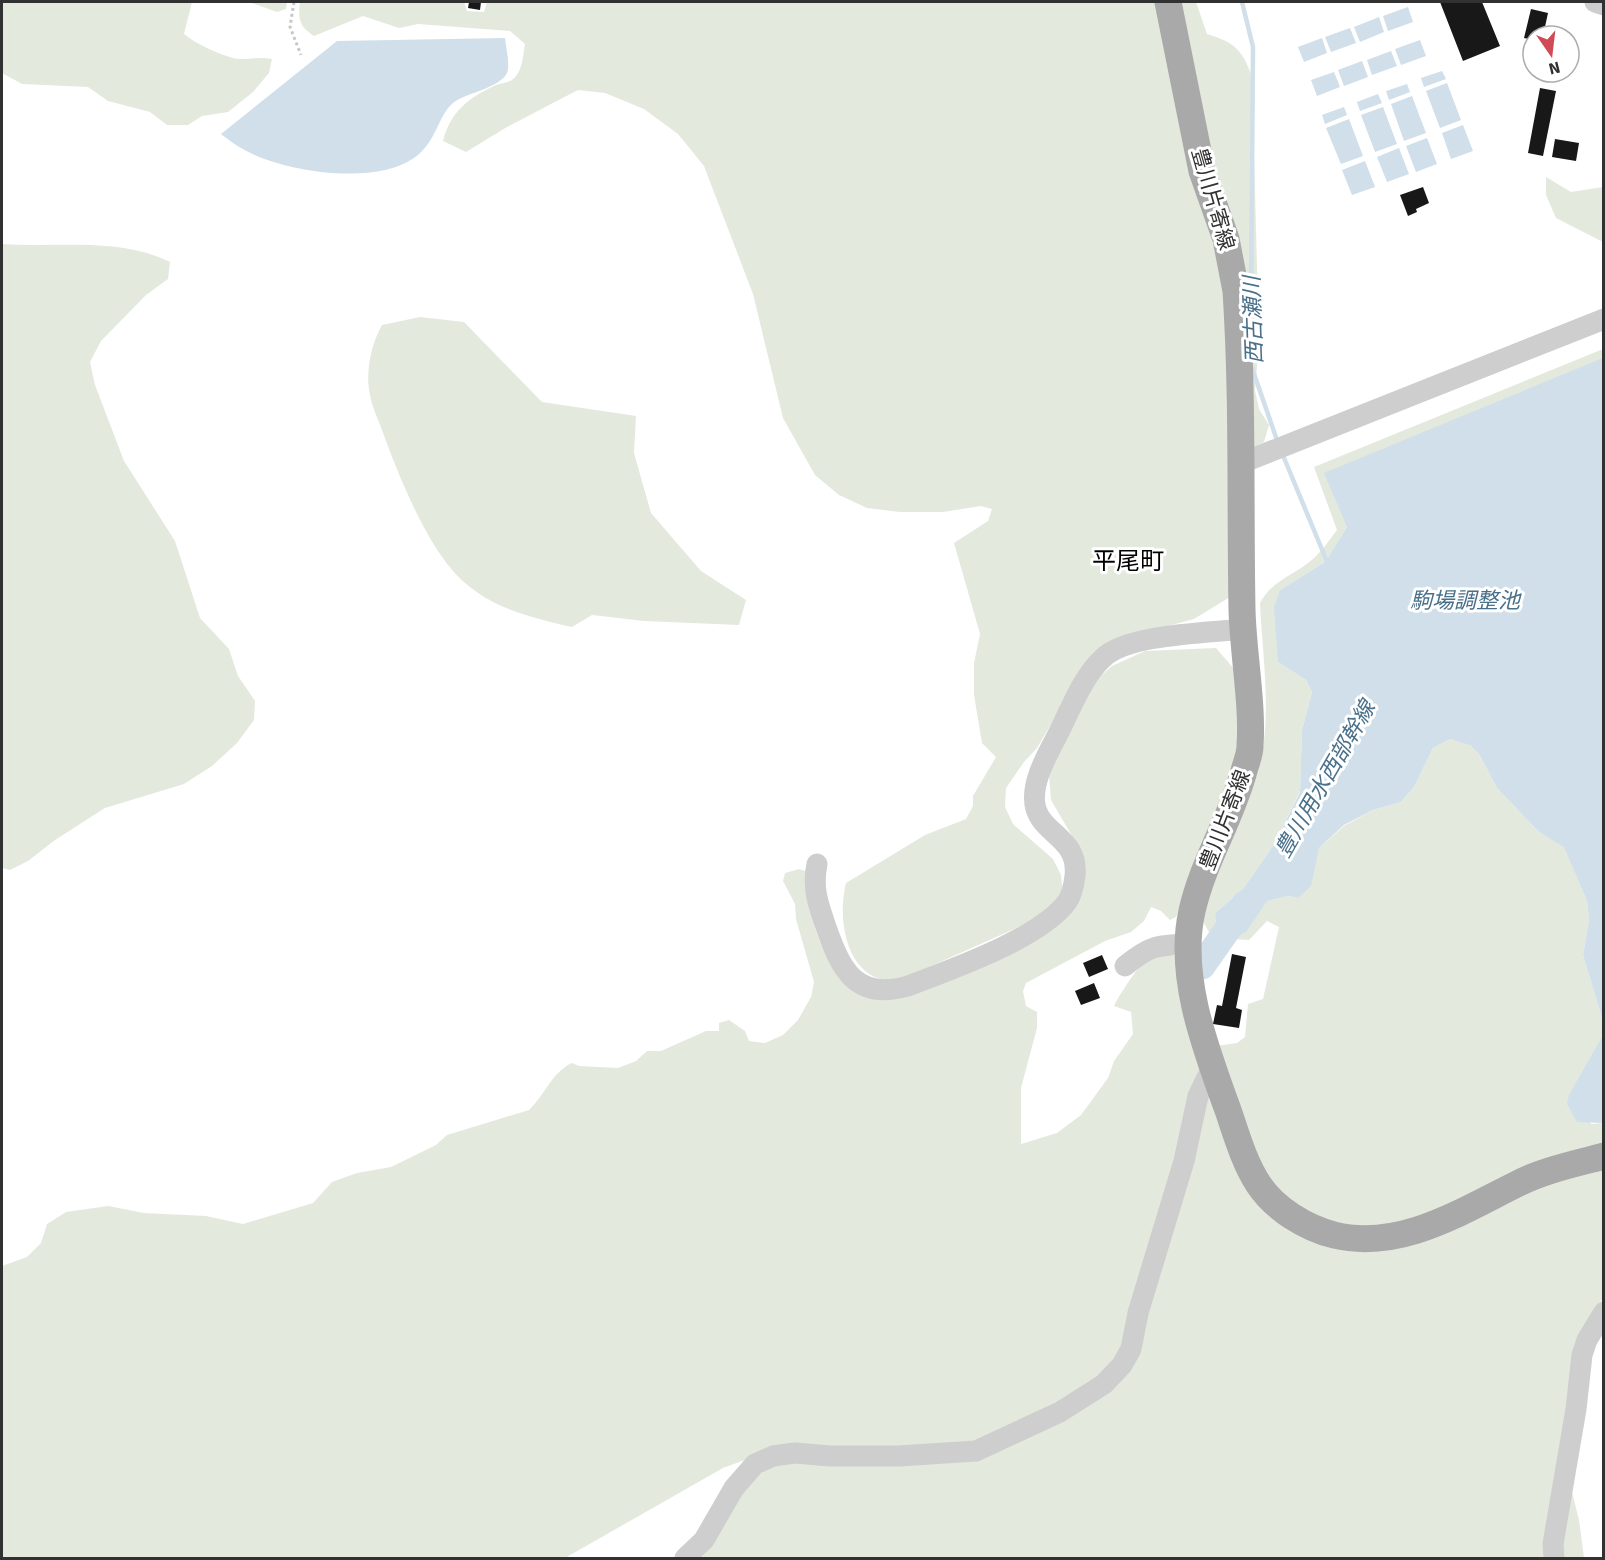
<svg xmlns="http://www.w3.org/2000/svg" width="1605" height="1560" viewBox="0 0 1605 1560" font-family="Signika,'Noto Sans JP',sans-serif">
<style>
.green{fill:#e4e9de}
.water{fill:#d0dfe9}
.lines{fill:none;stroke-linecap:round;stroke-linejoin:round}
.stream{stroke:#d0dfe9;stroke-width:4.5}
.river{stroke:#d0dfe9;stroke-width:27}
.building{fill:#181818}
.path{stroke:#c8c8c8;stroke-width:3;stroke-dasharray:3 3;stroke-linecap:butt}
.minor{stroke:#cecece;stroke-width:21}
.major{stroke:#a9a9a9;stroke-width:27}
.labels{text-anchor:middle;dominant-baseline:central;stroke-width:6;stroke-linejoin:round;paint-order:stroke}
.street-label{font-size:21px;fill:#313131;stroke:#fff}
.water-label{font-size:22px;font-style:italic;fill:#49708a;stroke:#fff}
.quarter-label{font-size:24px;fill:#000;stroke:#fff}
</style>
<rect width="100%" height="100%" fill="#fff"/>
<path class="green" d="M2,2h190l-8,32c14,11 32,19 49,24 10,3 25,-2 39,1l-3,14 -16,19 -25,20 -26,4 -14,9h-21l-17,-13 -42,-11 -20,-14 -66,-3 -20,-11z
M249,2h38l-1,7 -9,3z
M300,2h164l3,9 17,1 3,-10h669l71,291 8,301 -41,25 -45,12 -65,37 -47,80 -13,14 -18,26 -1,19 8,17 40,35 8,16 2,20 -29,25 -134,60c-52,7 -64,-58 -54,-97l79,-48 41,-16 7,-13v-10l23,-39 -14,-14 -8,-48v-32l6,-29 -26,-91 34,-22 4,-12 -11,-3 -38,6h-43l-33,-4 -28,-13 -24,-20 -32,-57 -30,-124 -49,-128 -26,-32 -34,-25 -39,-16 -27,-3 -71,37 -41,25 -23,-11c8,-30 25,-43 53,-56 5,-2 13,-2 17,-6 10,-8 10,-24 12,-35l-15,-13 -92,-7 -19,4 -36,-12 -49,20c-15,-10 -16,-17 -14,-34z
M1177,2h19l11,32c27,8 36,16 45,43l7,265 -4,48 4,19 10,16 -5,17 -15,8 -39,-288z
M1546,177l25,15 32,-5v55l-47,-24 -10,-23z
M2,244c56,4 117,-7 168,18l-2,17 -22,16 -45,46 -11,21 5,23 29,76 51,80 25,77 29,31 9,27 17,25 -1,19 -17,23 -25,23 -28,18 -79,24 -50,32 -27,21 -18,9 -8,-2z
M420,317l44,5 78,80 94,14 -2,37 17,60 50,58 45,29 -7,25 -95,-4 -52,-6 -20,12c-39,-9 -78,-18 -108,-45 -36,-31 -66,-108 -82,-152 -4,-11 -10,-23 -12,-35 -5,-23 1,-50 12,-70z
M1603,349v9l-256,169 -22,35 -45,28 -2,72 28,18 6,12 -10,38 -2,61 -27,55 -30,43 -28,24 32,18 19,-30 23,-5 9,2 21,-50 25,-22 29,-16 28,-8 13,-15 19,-39 17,-9 19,5 10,10 18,34 42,44 25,14 23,55 2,19 -6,35 20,66v14l-19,37 7,52 12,-1v24l-110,37 -98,44 -71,-4 -56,-40 -52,-138 21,-3 8,-6 3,-33 15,-5 16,-72 -12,-6 -18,19 -37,-2 -15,-28c22,-52 54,-99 65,-156 9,-46 0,-104 -2,-151 12,-23 35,-28 53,-44 9,-8 17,-20 24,-29l-23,-63z
M1216,648l19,22 3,66 -5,40 -57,141 -6,3 -9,-9 -10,-4 -7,14 -13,11 -26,9 -79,42 -3,8 3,15 11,6v16l-16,60v56l36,-11 24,-18 27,-37 6,-17 19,-27 -2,-22 -17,-6c4,-9 20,-33 27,-41 6,-6 19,-10 26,-14l9,6 25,108 -8,19 -63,249 -31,50 -114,60 -224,11 -38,14 -158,90h-563v-292l25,-9 14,-14 6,-19 19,-12 42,-6 36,7 62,3 37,8 70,-21 19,-21 25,-9 34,-6 45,-22 11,-10 82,-25c16,-15 23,-38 43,-47l7,3 39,2 18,-7 11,-10h14l45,-20h13v-8l10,-3 16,11 4,10 16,2 18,-8 15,-15 13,-23 3,-15 -18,-63 -1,-15 -12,-23 2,-8 14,-4 9,3c2,52 10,89 54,120l193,-67 24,-77 -28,-48 -2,-25 6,-20 41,-75 16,-14 33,-15z
M1207,1096h8l20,63 95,83 273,-82v138l-17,24 -25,126 18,72 5,38h-883c33,-37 29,-74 80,-97h168l169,-83z"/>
<path class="water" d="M1408,7l5,15 -25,9 -5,-15z
M1379,17l5,15 -24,10 -6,-15z
M1350,28l6,15 -25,9 -6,-15z
M505,38c1,9 4,22 3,31 -2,18 -41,23 -55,34 -15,12 -16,39 -39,55 -39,28 -132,14 -171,-9 -8,-4 -15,-10 -22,-15l116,-93z
M1322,38l5,15 -23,9 -6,-15z
M1420,40l6,16 -25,9 -6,-16z
M1391,51l6,15 -25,9 -5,-15z
M1362,61l6,16 -24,9 -6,-16z
M1442,71l4,8 -22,8 -3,-9z
M1334,72l6,15 -23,9 -6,-16z
M1447,83l14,37 -21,8 -14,-37z
M1407,84l3,8 -21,8 -3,-9z
M1378,94l4,9 -22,8 -3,-9z
M1412,96l14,37 -22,8 -13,-37z
M1344,107l3,8 -22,9 -3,-9z
M1383,107l14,37 -22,8 -14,-37z
M1349,119l14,37 -22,8 -15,-36z
M1463,125l10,26 -22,8 -9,-26z
M1427,138l10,26 -21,8 -10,-26z
M1399,148l10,26 -22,8 -10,-25z
M1365,161l10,26 -23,8 -10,-25z
M1603,358v663l-20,-66 6,-35 -2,-19 -23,-54 -25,-15 -42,-44 -18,-34 -9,-9 -20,-6 -17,9 -19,39 -13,15 -28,8 -29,15 -25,23 -8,38 -13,12 -9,-2 -22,5 -20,30 -9,5 -12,-2 -9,-8 -2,-13 28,-24 30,-43 27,-54 2,-62 10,-38 -6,-12 -28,-18 -4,-55 6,-17 45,-28 22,-35 -23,-54z
M1215,940h9v10l-17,21 -9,-9z
M1603,1035v88l-26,-1 -10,-18 2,-9z"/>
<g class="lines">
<path class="stream" d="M1242,2l11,45 -2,268
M1252,368l26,75
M1282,453l46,111"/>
<path class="river" d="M1202,966l44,-63"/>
</g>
<path class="building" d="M469,2h12l-1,8 -12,-2z
M1440,2h42l18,44 -37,15z
M1531,9l17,4 -5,23h-10v4l-9,-2z
M1540,88l16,3 -13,65 -15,-3z
M1555,139l24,4 -3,18 -24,-4z
M1423,187l6,16 -13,6 1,3 -9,4 -8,-21z
M1232,954l14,3 -10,51 6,2 -3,18 -26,-4 4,-19 5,1z
M1102,955l6,14 -19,8 -6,-14z
M1094,983l6,15 -19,7 -6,-14z"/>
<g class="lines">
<path class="path" d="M294,2l-4,25 11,28"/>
<path class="minor" d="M1595,2l9,3
M1239,464l365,-145
M817,864c-5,24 1,40 9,63 15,43 30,74 82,59 44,-17 131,-47 159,-84 5,-7 7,-18 8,-26 4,-37 -31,-41 -39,-67 -7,-23 11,-54 21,-73 13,-25 25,-59 46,-78 24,-24 105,-25 140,-29
M1125,966c24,-20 32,-21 63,-22
M685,1558l19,-18 30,-52 21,-24 18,-8 22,-3 35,3h69l77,-5 84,-39 44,-28 18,-19 9,-16 7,-36 46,-152 14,-65 14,-29
M1554,1558l-1,-14 23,-135 6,-54 5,-15 17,-28"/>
<path class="major" d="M1168,2l34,169 24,68 10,52c7,106 4,212 6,318 1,44 11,95 8,137 0,8 -4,17 -6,25 -13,48 -41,91 -52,140 -15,66 15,141 37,202 8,24 16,51 30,72 16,24 47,43 75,50 66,16 126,-23 183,-51 27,-14 58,-20 87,-28"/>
</g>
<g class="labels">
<g class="street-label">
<text transform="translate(1213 199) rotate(74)">豊川片寄線</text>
<text transform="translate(1225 820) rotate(-69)">豊川片寄線</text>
</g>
<g class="water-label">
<text transform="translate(1253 320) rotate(-92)">西古瀬川</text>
<text x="1465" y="600">駒場調整池</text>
<text transform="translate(1325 779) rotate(-60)">豊川用水西部幹線</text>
</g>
<g class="quarter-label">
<text x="1128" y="561">平尾町</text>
</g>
</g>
<rect width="1605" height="1560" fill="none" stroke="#313131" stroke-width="6"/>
<g transform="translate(1551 54) rotate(166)"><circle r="28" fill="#ffffff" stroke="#adadad" stroke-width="1.5"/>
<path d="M0-4.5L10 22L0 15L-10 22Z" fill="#d04b55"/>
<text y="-9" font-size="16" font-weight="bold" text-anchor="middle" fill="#313131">N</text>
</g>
</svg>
